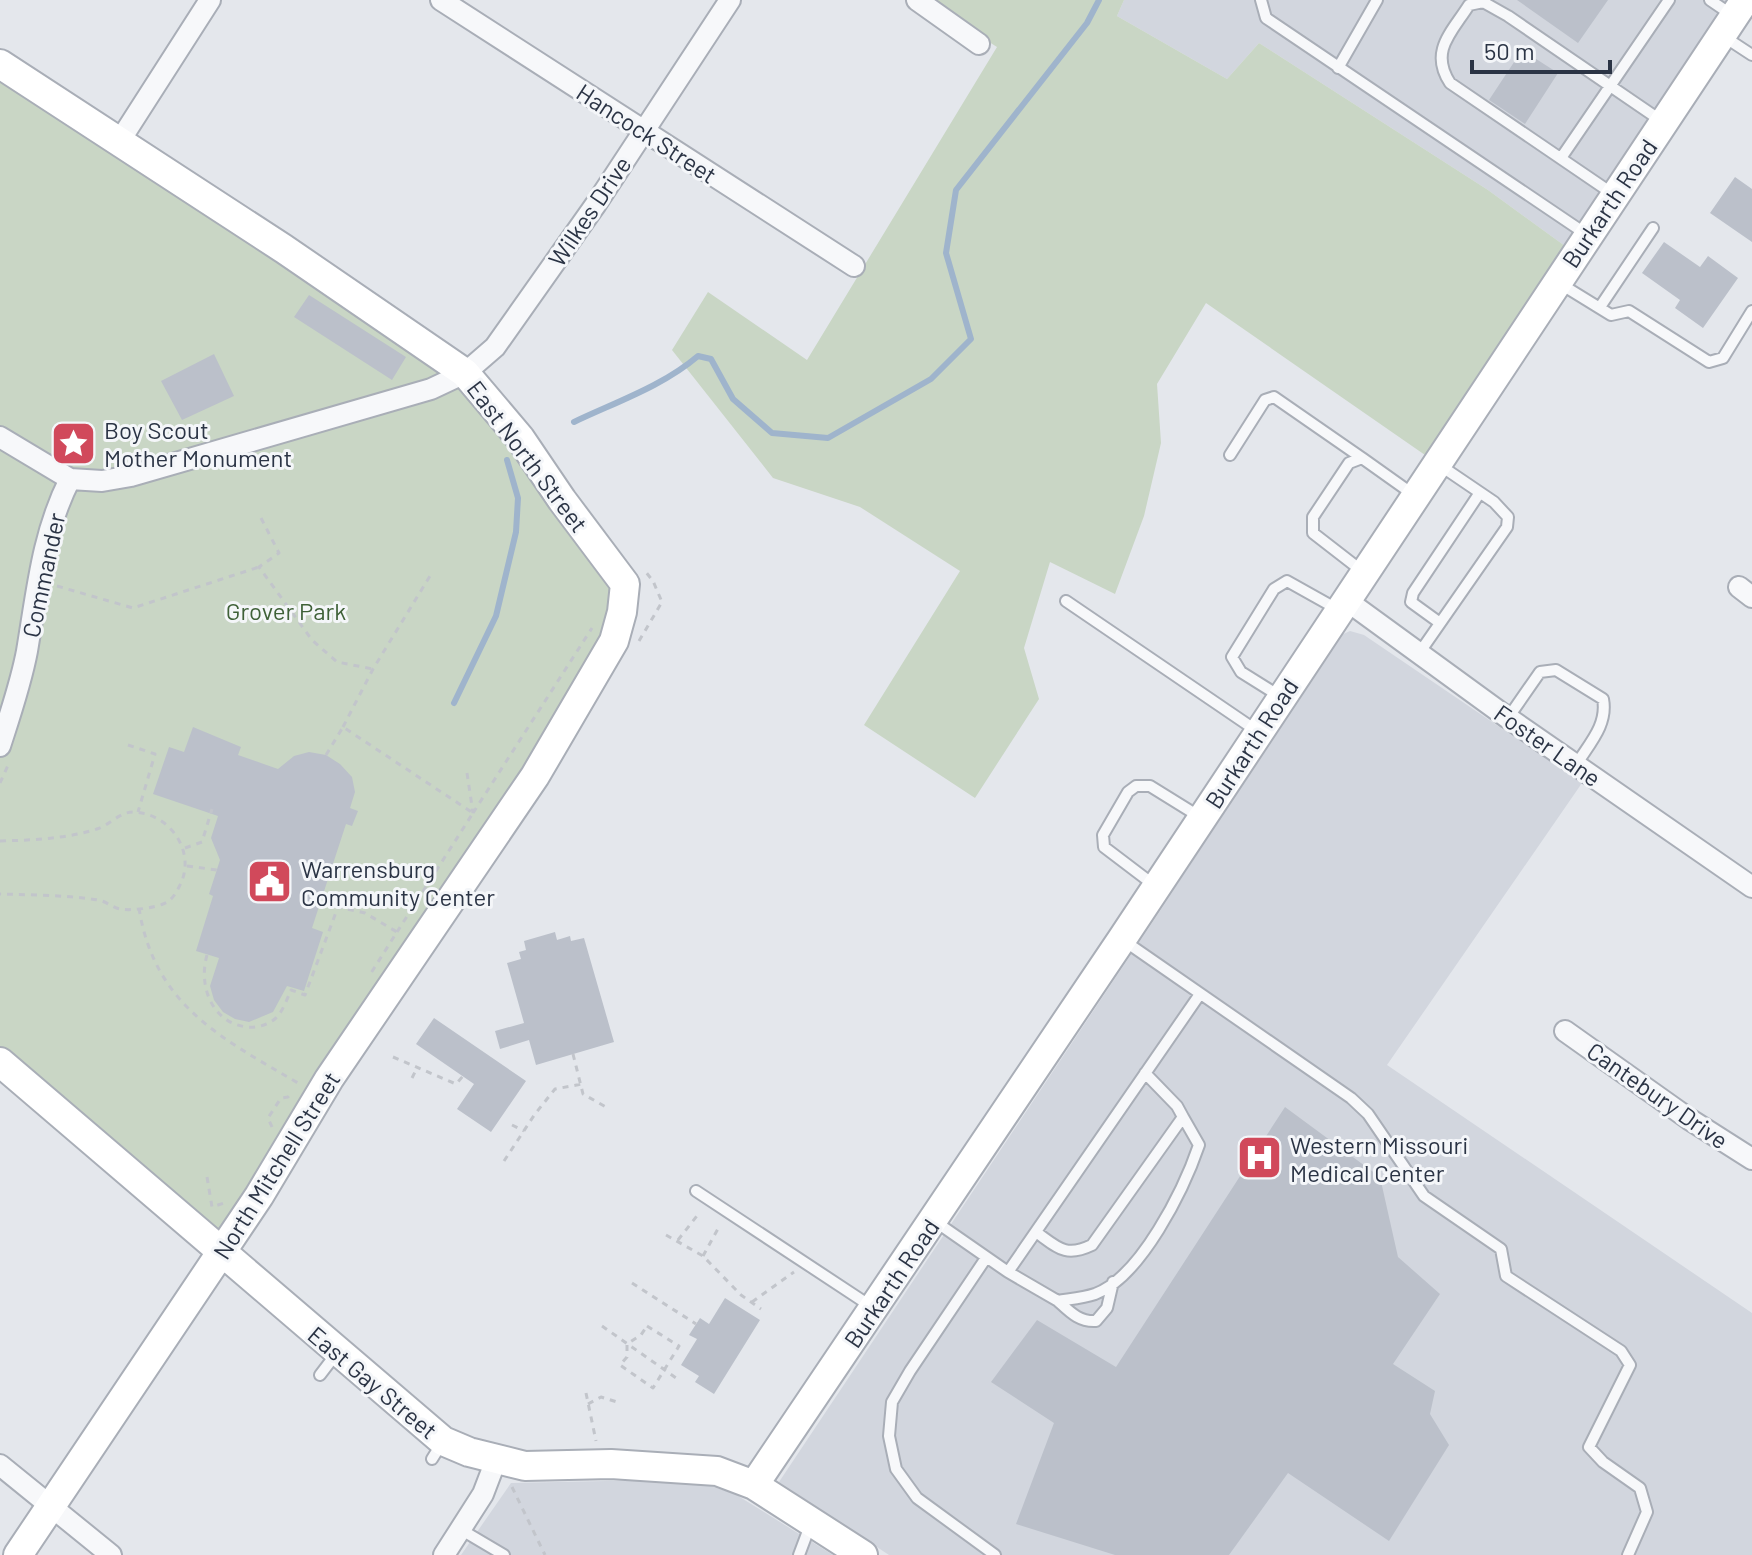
<svg xmlns="http://www.w3.org/2000/svg" width="1752" height="1555" viewBox="0 0 1752 1555" font-family="Barlow,sans-serif">
<style>
.built{fill:#d2d6de}
.green{fill:#c9d6c5}
.lines{fill:none;stroke-linecap:round;stroke-linejoin:round}
.stream{stroke:#9fb4cc;stroke-width:6}
.building{fill:#bbc0ca}
.lane-casing{stroke:#a9aeb7;stroke-width:14}
.street-casing{stroke:#a9aeb7;stroke-width:24}
.secondary-casing{stroke:#a9aeb7;stroke-width:32}
.path{stroke:#c2c5cb;stroke-width:3;stroke-dasharray:6 6;stroke-linecap:butt}
.lane{stroke:#f7f8fa;stroke-width:10}
.street{stroke:#f7f8fa;stroke-width:20}
.secondary{stroke:#fff;stroke-width:28}
.labels{text-anchor:middle;dominant-baseline:central;stroke-width:6;stroke-linejoin:round;paint-order:stroke}
.street-label{font-size:24px;fill:#2b3445;stroke:#f4f6f9}
.poi-label{font-size:24px;fill:#2b3445;stroke:#f4f6f9;text-anchor:start}
.park-label{font-size:24px;fill:#3f6138;stroke:#f4f6f9}
</style>
<rect width="100%" height="100%" fill="#e4e7ec"/>
<path class="built" d="M1124,0h605l-164,246 -77,-56 -229,-147 -32,36 -110,-63z
M1350,631l14,4 218,148 -195,282 365,248v242h-863l-110,-73 381,-571 179,-275z
M652,1480l49,3 34,11 98,61h-372l50,-72z"/>
<path class="green" d="M923,0h201l-7,16 110,63 32,-36 229,147 77,56 -140,209 -219,-152 -49,81 4,59 -17,73 -29,78 -65,-32 -26,86 15,51 -64,99 -111,-73 96,-154 -100,-64 -87,-29 -101,-128 36,-58 99,68 190,-313z
M0,80l465,293 136,178 21,61 -400,640 -222,-190z"/>
<g class="lines">
<path class="stream" d="M574,422c42,-20 89,-36 124,-66l13,3 22,40 39,34 56,5 103,-59 40,-40 -25,-86 10,-63 131,-167 12,-23
M454,703l42,-87 20,-84 2,-34 -11,-38"/>
</g>
<path class="building" d="M1517,0h91l-30,43z
M1522,50l36,23 -33,51 -36,-24z
M1735,177l17,12v53l-42,-29z
M1664,242l36,25 8,-11 30,22 -35,50 -28,-20 5,-8 -38,-27z
M309,295l97,62 -14,23 -98,-63z
M214,354l20,42 -52,24 -21,-39z
M193,727l48,20 -3,8 40,14 16,-13 15,-4 17,3 14,9 12,13 3,15 -5,16 8,3 -6,15 -6,-2 -34,104 11,4 -19,59 -17,-5 -14,26 -24,10 -14,-3 -12,-7 -9,-12 -4,-14 9,-28 -23,-7 17,-55 -4,-2 11,-34 -9,-22 7,-22 -65,-22 16,-47 15,5z
M555,932l2,8 13,-4 1,5 13,-3 30,104 -78,23 -7,-25 -29,9 -5,-18 29,-8 -17,-60 14,-4 -2,-7 7,-2 -2,-9z
M434,1018l92,63 -35,51 -34,-23 17,-25 -58,-40z
M1285,1107l95,70 18,80 42,37 -47,70 42,27 -5,23 19,31 -60,96 -101,-68 -59,82h-114l-99,-31 38,-101 -63,-41 46,-62 79,47z
M725,1298l35,22 -46,74 -19,-12 4,-6 -18,-11 16,-26 -8,-4 11,-17 9,6z"/>
<g class="lines">
<defs>
<path id="lane" d="M1261,0l5,18 320,216
M1710,0l22,15
M1723,36l29,19
M1338,68l39,-68
M1561,158l108,-158
M1613,194l-163,-111c-21,-32 2,-51 19,-78l14,-3 25,14 155,106
M1559,283l52,32 18,-4 80,51 14,-4 29,-47
M1600,307l53,-79
M1230,455l35,-55 9,-3 88,61
M1362,571l-49,-38v-16l36,-54 13,-5 52,37
M1066,601l191,130
M1440,623l-29,-21 2,-9 66,-99
M1420,652l87,-125 1,-10 -14,-15 -56,-38
M1281,697l-40,-25 -9,-15 42,-68 13,-8 50,28
M1508,718l32,-46 16,-2 47,29c5,26 -14,45 -27,66
M1154,885l-50,-38 -1,-12 25,-43 8,-6h14l50,31
M1123,940l228,158 17,16 56,82 77,53 5,27 115,75 9,14 -41,82 14,15 37,26 7,24 -19,43
M696,1191l176,116
M936,1222l72,50 192,-278
M1036,1232c21,15 29,26 56,13l91,-128 -6,-11 -32,-33
M986,1258l-76,113 -18,31 -3,34 7,33 21,29 78,57
M1008,1272l50,29c12,-2 25,-3 37,-7 46,-17 89,-105 104,-149l-16,-28
M1058,1301c12,11 21,21 38,20l11,-13 6,-26
M320,1375l16,-21
M432,1459l10,-16
M460,1529l44,26
M799,1555l12,-32"/>
<path id="street" d="M441,0l413,266
M917,0l62,44
M119,142l91,-142
M0,437l70,42 32,2 29,-5 300,-87 34,-16 30,-26 101,-143 134,-204
M1739,587l13,10
M1346,600l162,118 244,169
M0,746c10,-31 21,-63 27,-95 10,-59 15,-117 43,-172
M1565,1031l124,88 63,40
M0,1465l111,90
M444,1555l39,-61 13,-34"/>
<path id="secondary" d="M0,64l284,185 181,124 55,65 42,62 63,84 -3,28 -8,29 -79,135 -206,303 -70,117 -241,359
M0,1062l443,379 26,11 56,14 86,-2 106,7 37,14 109,70
M754,1485l368,-546 623,-939"/>
</defs>
<use href="#lane" class="lane-casing"/>
<use href="#street" class="street-casing"/>
<use href="#secondary" class="secondary-casing"/>
<path class="path" d="M261,518l18,35 -20,14 53,73 25,22 36,7
M57,586l76,22 126,-41
M639,641l23,-39 -9,-21 -8,-10
M343,727l30,-58 57,-93
M128,745l27,9 -17,58
M326,755l17,-28 130,86 -76,119
M467,773l6,40
M0,783l9,-20
M473,813l119,-185
M0,841c33,-1 65,-2 97,-12 13,-4 23,-18 38,-17 38,3 62,43 44,75 -4,8 -8,14 -16,17 -10,4 -32,7 -43,5 -7,-1 -14,-8 -22,-9 -32,-5 -66,-5 -98,-6
M185,848l17,-6 10,-33
M187,866l30,4
M139,908c15,97 82,130 159,175
M207,955c-9,31 5,68 40,72 10,1 21,-2 29,-9 7,-7 11,-19 15,-28l14,5 33,-88 27,6 32,19 -26,41
M573,1054l10,40 23,13
M393,1057l63,27 7,-8
M412,1078l5,-10
M512,1125l12,6
M272,1127l-4,-9 13,-20 7,-1 5,-5
M504,1161l31,-47 20,-25 27,-5
M207,1177l5,30 12,-4
M666,1235l37,21 38,39 20,14
M678,1240l22,-28
M703,1256l17,-31
M632,1283l64,41
M752,1302l42,-30
M602,1326l77,54
M647,1326l32,20 -26,42 -33,-23 7,-8v-13l14,-9z
M586,1393l10,48
M588,1404l13,-7 16,5
M512,1487l33,68"/>
<use href="#lane" class="lane"/>
<use href="#street" class="street"/>
<use href="#secondary" class="secondary"/>
</g>
<defs>
<symbol id="sight-square" viewBox="-11 -11 22 22"><rect x="-9" y="-9" width="18" height="18" rx="4" fill="#d1495b" stroke="#f4f6f9"/><path d="M0-6L1.8-2.2L6-1.7L2.9 1.2L3.7 5.4L0 3.3L-3.7 5.4L-2.9 1.2L-6-1.7L-1.8-2.2Z" fill="#fff"/></symbol>
<symbol id="civic-square" viewBox="-11 -11 22 22"><rect x="-9" y="-9" width="18" height="18" rx="4" fill="#d1495b" stroke="#f4f6f9"/><path d="M-.6-6.5H3V-4.5H.6V-3L4-1V1h2V6H-6V1h2V-1L-.6-3ZM-1.2 2.5V6h2.4V2.5Z" fill="#fff"/></symbol>
<symbol id="hospital-square" viewBox="-11 -11 22 22"><rect x="-9" y="-9" width="18" height="18" rx="4" fill="#d1495b" stroke="#f4f6f9"/><path d="M-5-5h3v3.5h4V-5h3V5h-3V1.5h-4V5h-3Z" fill="#fff"/></symbol>
</defs>
<g fill-rule="evenodd">
<use href="#sight-square" x="48" y="418" width="51" height="51"/>
<use href="#civic-square" x="244" y="856" width="51" height="51"/>
<use href="#hospital-square" x="1234" y="1132" width="51" height="51"/>
</g>
<g class="labels">
<g class="street-label">
<text transform="translate(647 133) rotate(33)">Hancock Street</text>
<text transform="translate(1609 203) rotate(-56)">Burkarth Road</text>
<text transform="translate(589 211) rotate(-56)">Wilkes Drive</text>
<text transform="translate(528 456) rotate(53)">East North Street</text>
<text transform="translate(43 575) rotate(-78)">Commander</text>
<text transform="translate(1251 743) rotate(-57)">Burkarth Road</text>
<text transform="translate(1548 745) rotate(35)">Foster Lane</text>
<text transform="translate(1658 1095) rotate(35)">Cantebury Drive</text>
<text transform="translate(276 1165) rotate(-58)">North Mitchell Street</text>
<text transform="translate(891 1283) rotate(-56)">Burkarth Road</text>
<text transform="translate(373 1382) rotate(40)">East Gay Street</text>
</g>
<g class="poi-label">
<text x="104" y="429">Boy Scout<tspan x="104" dy="28">Mother Monument</tspan></text>
<text x="301" y="868">Warrensburg<tspan x="301" dy="28">Community Center</tspan></text>
<text x="1290" y="1144">Western Missouri<tspan x="1290" dy="28">Medical Center</tspan></text>
</g>
<g class="park-label">
<text x="286" y="610">Grover Park</text>
</g>
</g>
<path d="M1472 60v12h138v-12" fill="none" stroke="#2b3445" stroke-width="4"/>
<text x="1484" y="60" font-size="24" fill="#2b3445" stroke="#f4f6f9" stroke-width="6" paint-order="stroke">50 m</text>
</svg>
